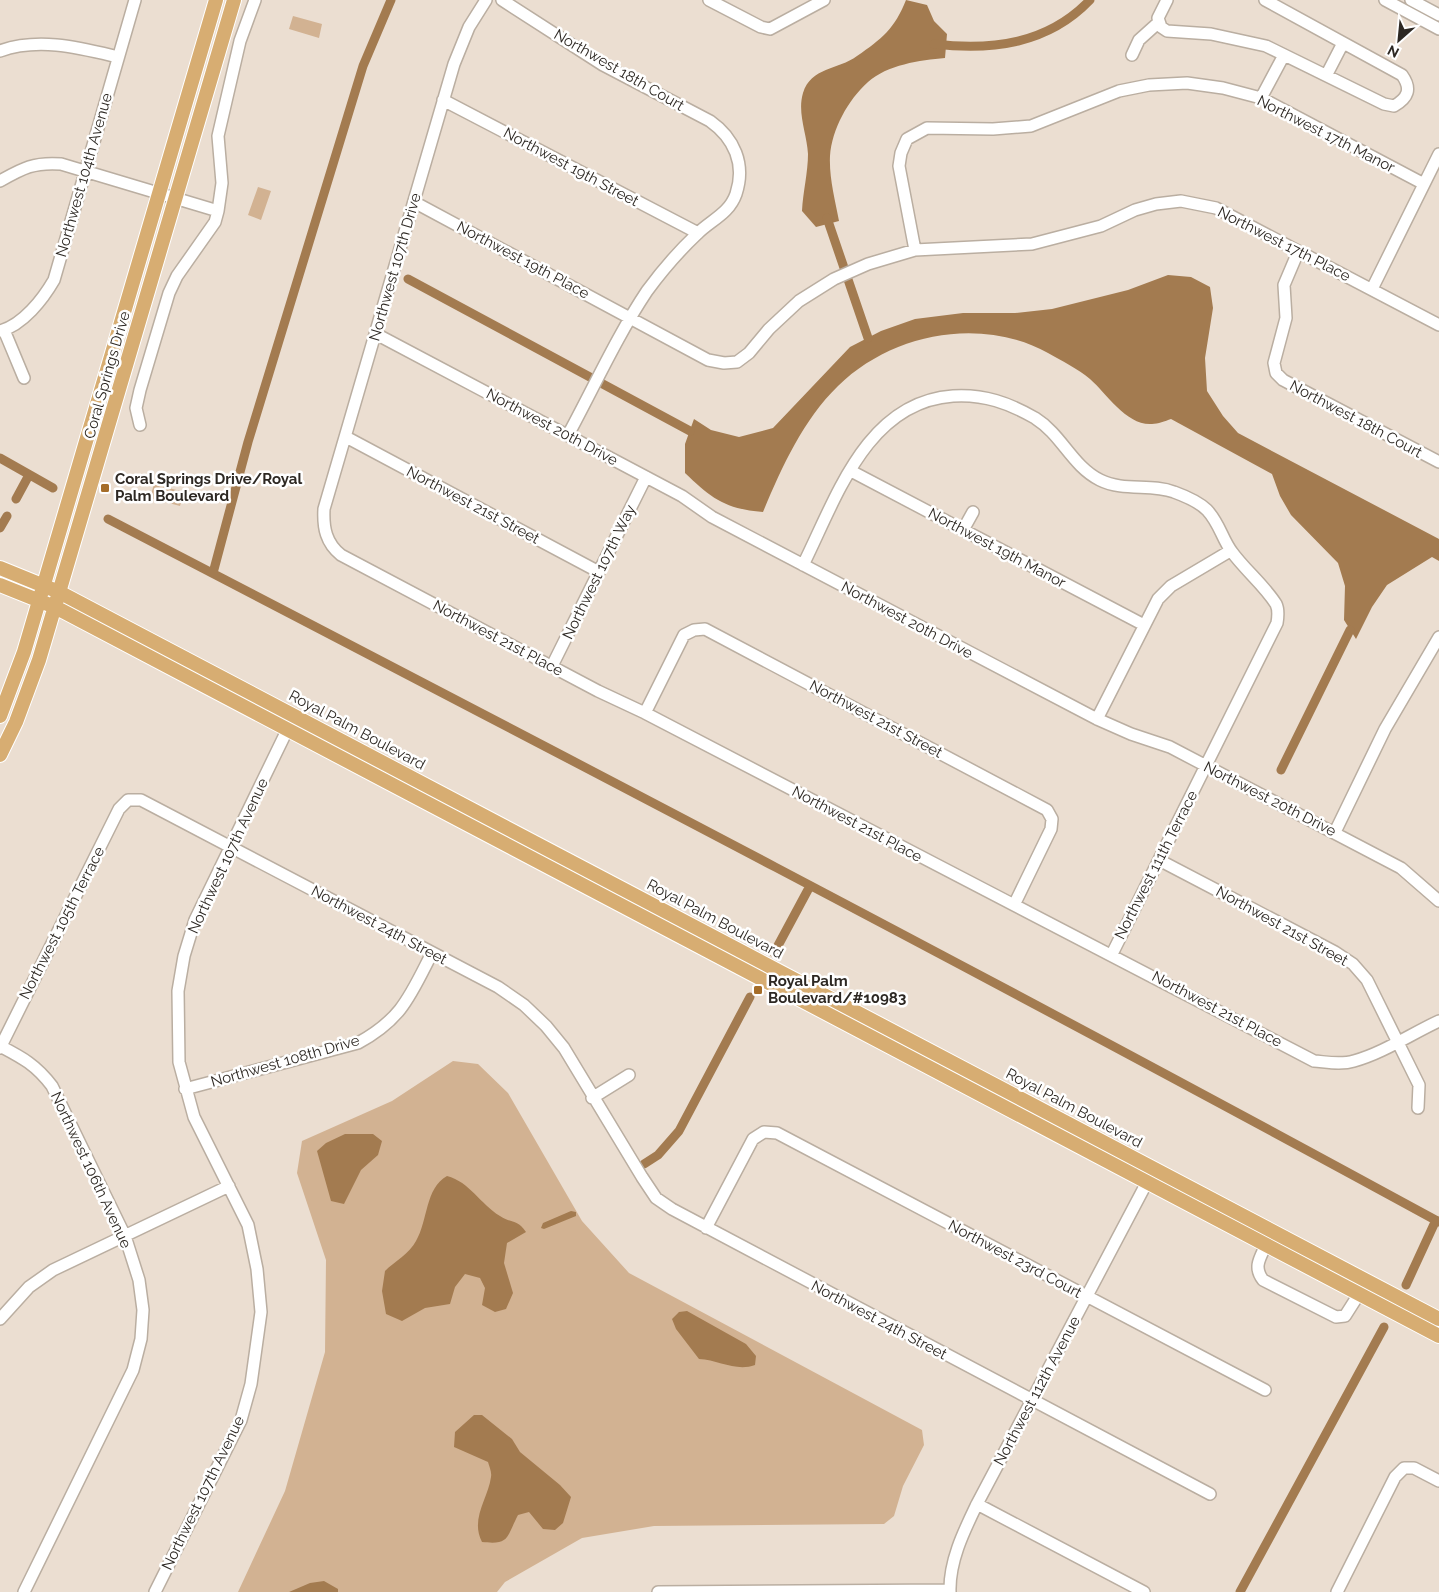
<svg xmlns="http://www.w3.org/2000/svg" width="1439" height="1592" viewBox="0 0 1439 1592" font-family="Raleway,sans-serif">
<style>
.green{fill:#d2b292}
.water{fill:#a37b50}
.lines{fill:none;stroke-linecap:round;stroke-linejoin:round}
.canal{stroke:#a37b50;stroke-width:9}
.minor-casing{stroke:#baaea1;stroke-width:14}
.major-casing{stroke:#fff;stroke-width:16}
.minor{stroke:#fff;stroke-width:11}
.major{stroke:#d7ad72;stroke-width:14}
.poi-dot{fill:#a56d29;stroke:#fff;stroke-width:2}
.labels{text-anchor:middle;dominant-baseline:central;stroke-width:5;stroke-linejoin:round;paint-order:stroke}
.street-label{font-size:15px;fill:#2d2823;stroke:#fff}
.poi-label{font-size:15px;font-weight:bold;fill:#2d2823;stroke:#fff;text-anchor:start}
</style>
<rect width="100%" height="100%" fill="#ebded1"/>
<path class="green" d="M293,16l29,8 -3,14 -30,-9z
M258,187l13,4 -10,29 -13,-5z
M154,484l30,8 -4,14 -30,-8z
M453,1061l25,3 30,29 74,128 47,52 293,157 2,15 -21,41 -9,30 -10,8 -230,2 -72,12 -77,44 -8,10h-259l47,-101 40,-139 1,-92 -29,-87 5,-32 90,-40z"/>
<path class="water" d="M906,0l21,5 7,16 13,13 -2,24c-25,2 -58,7 -77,24 -20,18 -36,47 -38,74 -1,22 5,43 9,65l-23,6 -14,-16c1,-19 6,-39 6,-57 -1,-20 -11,-41 -5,-61 8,-26 35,-23 54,-37 25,-17 38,-28 49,-56z
M1168,275l23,2 19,10 3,21 -8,50 2,33 16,25 15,17 201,106v22l-7,-4 -45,28 -15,22 -16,32 -12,-19 1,-34 -7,-23 -47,-48 -11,-19 -8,-22 -101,-55c-6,2 -13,5 -19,5 -25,2 -45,-30 -62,-45 -12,-10 -28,-18 -42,-26 -67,-37 -156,-20 -210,33 -35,34 -56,81 -75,126 -38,-3 -52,-14 -78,-39v-29l9,-25 17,11 28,7 34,-9 77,-81 31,-16 34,-12 48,-6h52l37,-4 76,-19z
M345,1134h28l9,7 -4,14 -17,15 -17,34 -13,-3 -14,-50 9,-8z
M447,1176c23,6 33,28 53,40 12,8 17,3 26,16l-19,11 -3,20 9,30 -7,16 -11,3 -13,-7 3,-17 -5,-10 -15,-4 -10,13 -5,17 -25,4 -23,13 -16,-7 -4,-23 3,-20c9,-9 25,-18 31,-30 12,-20 9,-53 31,-65z
M571,1211l5,1v4l-32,13 -3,-1 2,-5z
M687,1311l59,33 10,12 -1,9c-19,7 -36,-5 -56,-6l-23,-30 -4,-10 7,-7z
M474,1415h8l30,24 8,13 40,33 11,12 -8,26 -8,7 -12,-1 -14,-17 -11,3c-12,23 -8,30 -36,27 -12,-23 6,-43 9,-65 1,-5 -2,-11 -3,-15l-34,-15 1,-15z
M324,1581l14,8v3h-49l21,-9z"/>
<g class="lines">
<path class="canal" d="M934,44c58,7 114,0 156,-44
M827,218l41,120
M408,279l282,152
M0,458l53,30
M16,499l13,-24
M108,519c445,231 891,463 1331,703
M0,528l7,-12
M213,573l35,-131 115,-376 28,-66
M1281,770l69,-140
M774,953l36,-67
M644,1164l14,-9 21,-24 71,-134
M1406,1285l30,-65
M1240,1592l144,-265"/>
<defs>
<path id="minor" d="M486,0l-17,27 -15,37 -130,445c-1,19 2,34 17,46l257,136 47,22 669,348c13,1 27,4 40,0 29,-8 57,-27 85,-40
M502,0l101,65 107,56c24,17 36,43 26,73 -7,20 -25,26 -39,40 -17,16 -36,38 -50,57 -30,45 -53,96 -79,144
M709,0l52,27 9,2 54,-29
M1167,0l-9,18 3,9 6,4 44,3 55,12 118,58 10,2c14,-8 18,-17 8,-31l-137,-75
M1385,0l54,29
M1411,0l28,15
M0,51c39,-14 80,-3 118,6
M1132,55l7,-15 20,-18
M1327,74l16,-31
M1261,98l23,-43
M443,100l255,133
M0,181c23,-13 34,-19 61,-17l157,47
M414,202l294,158 16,3 13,-1 12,-9 20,-24 30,-28 35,-22 34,-15 47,-14 117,-6 69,-18 34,-16 21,-6 25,-3 35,7 223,117
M915,250l-16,-84 2,-13 6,-14 20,-11 66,1 38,-3 88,-35 30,-6 38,-2 36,5 38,10 163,86
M1298,252l-14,33 2,33 -12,45 2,10 7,7 156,82
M1372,289l67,-135
M4,330l20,48
M0,331c23,-6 43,-32 54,-51l81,-280
M376,334l306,162 30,21 385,202 34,15 39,13 231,121 38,33
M140,425l-4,-17 4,-18 29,-97 8,-17 38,-54 3,-11 4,-28 -4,-47 22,-95 15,-41
M346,437l253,135
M851,471l293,154
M963,530l10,-18
M803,565c33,-66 63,-163 150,-169 31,-2 56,7 82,22 27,17 37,48 65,62 24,12 51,3 74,12 11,4 25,10 33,18 13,14 15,29 25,42 13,18 32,33 44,52 3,6 2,13 1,19l-165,331
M552,666l94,-189
M645,713l39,-78 10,-5 11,-1 342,181 5,9 -1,10 -37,76
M1097,719l61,-120 13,-13 59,-35
M1335,832l50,-103 54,-92
M1159,860l176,92 18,12 14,16 52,105 -1,23
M0,1046c23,12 36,19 52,40l73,150 14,44 4,30 -2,29 -8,31 -109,222
M0,1048l119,-239 9,-9h13l357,187 26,18 22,21 18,22 78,129 14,21 16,11 538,285
M185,1089l173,-46c44,-24 52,-47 74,-90
M592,1098l37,-23
M706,1228l47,-89 11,-7 13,1 488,257
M1266,1245c-6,13 -13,22 -3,35l73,37 9,-1 14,-22
M0,1319l29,-32 24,-17 176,-84
M977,1504l167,88
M155,1592l86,-172 10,-36 10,-72 -4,-43 -9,-44 -54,-108 -15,-55 -1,-71 6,-35 11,-36 99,-204
M658,1592l291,-2
M950,1592c-1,-31 14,-61 27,-88l177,-335
M1337,1592l58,-115 9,-9h10l25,13"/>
<path id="major" d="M0,568l59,24 1380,727
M0,585l55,22 1384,729
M0,716l24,-64 192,-652
M0,755l16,-33 23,-62 195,-660"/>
</defs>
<use href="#minor" class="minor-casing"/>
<use href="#major" class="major-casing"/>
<use href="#minor" class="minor"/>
<use href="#major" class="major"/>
</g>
<g class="poi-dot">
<rect x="100" y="483" width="10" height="10" rx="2.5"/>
<rect x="753" y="985" width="10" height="10" rx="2.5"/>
</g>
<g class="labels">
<g class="street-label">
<text transform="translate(619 70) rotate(30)">Northwest 18th Court</text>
<text transform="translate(1326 134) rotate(27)">Northwest 17th Manor</text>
<text transform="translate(571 167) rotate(28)">Northwest 19th Street</text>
<text transform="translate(84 175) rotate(-74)">Northwest 104th Avenue</text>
<text transform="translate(1284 244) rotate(27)">Northwest 17th Place</text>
<text transform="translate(523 260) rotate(28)">Northwest 19th Place</text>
<text transform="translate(395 267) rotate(-74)">Northwest 107th Drive</text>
<text transform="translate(107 375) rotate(-74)">Coral Springs Drive</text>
<text transform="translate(1356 419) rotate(28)">Northwest 18th Court</text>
<text transform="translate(552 427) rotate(28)">Northwest 20th Drive</text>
<text transform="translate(473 505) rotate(28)">Northwest 21st Street</text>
<text transform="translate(997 548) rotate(28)">Northwest 19th Manor</text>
<text transform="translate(599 572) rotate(-64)">Northwest 107th Way</text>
<text transform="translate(907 620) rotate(28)">Northwest 20th Drive</text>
<text transform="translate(498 638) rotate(28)">Northwest 21st Place</text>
<text transform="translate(876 719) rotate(28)">Northwest 21st Street</text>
<text transform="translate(357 730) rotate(28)">Royal Palm Boulevard</text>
<text transform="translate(1270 799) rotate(27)">Northwest 20th Drive</text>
<text transform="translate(857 824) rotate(28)">Northwest 21st Place</text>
<text transform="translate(228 856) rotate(-65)">Northwest 107th Avenue</text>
<text transform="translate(1156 865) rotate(-63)">Northwest 111th Terrace</text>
<text transform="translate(715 919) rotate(28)">Royal Palm Boulevard</text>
<text transform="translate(62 923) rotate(-63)">Northwest 105th Terrace</text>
<text transform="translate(379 925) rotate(28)">Northwest 24th Street</text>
<text transform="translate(1282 926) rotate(29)">Northwest 21st Street</text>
<text transform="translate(1217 1009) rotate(28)">Northwest 21st Place</text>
<text transform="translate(285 1061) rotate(-16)">Northwest 108th Drive</text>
<text transform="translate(1074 1108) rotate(28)">Royal Palm Boulevard</text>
<text transform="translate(91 1170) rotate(65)">Northwest 106th Avenue</text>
<text transform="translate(1015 1259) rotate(28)">Northwest 23rd Court</text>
<text transform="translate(879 1320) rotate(28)">Northwest 24th Street</text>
<text transform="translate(1037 1391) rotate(-62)">Northwest 112th Avenue</text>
<text transform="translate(203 1493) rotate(-64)">Northwest 107th Avenue</text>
</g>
<g class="poi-label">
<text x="115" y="479">Coral Springs Drive/Royal<tspan x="115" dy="17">Palm Boulevard</tspan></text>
<text x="768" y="981">Royal Palm<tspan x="768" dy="17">Boulevard/#10983</tspan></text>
</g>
</g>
<g transform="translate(1399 40) rotate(207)" stroke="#ffffff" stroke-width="4" paint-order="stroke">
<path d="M0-4L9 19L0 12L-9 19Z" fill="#2d2823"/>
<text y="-8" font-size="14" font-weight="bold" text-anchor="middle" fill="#2d2823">N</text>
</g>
</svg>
